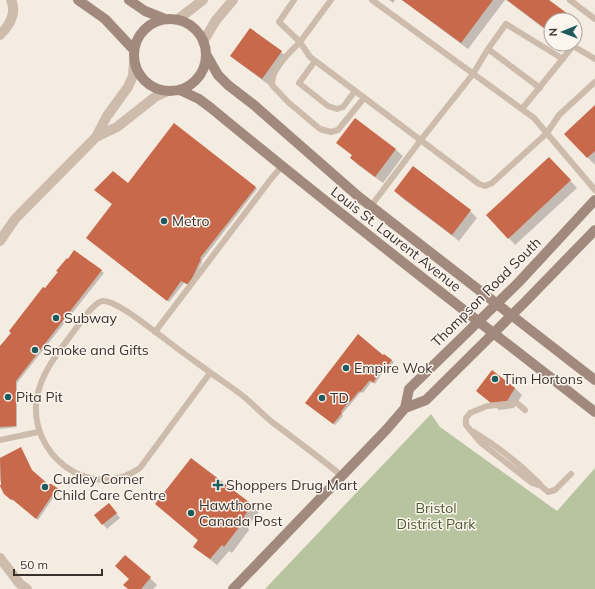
<svg xmlns="http://www.w3.org/2000/svg" width="595" height="589" viewBox="0 0 595 589" font-family="Mulish,sans-serif">
<style>
.green{fill:#b8c4a0}
.shadow{fill:#0003}
.building{fill:#c8694b}
.lines{fill:none;stroke-linecap:round;stroke-linejoin:round}
.service{stroke:#cdbbac;stroke-width:6}
.minor{stroke:#cdbbac;stroke-width:10}
.tertiary{stroke:#cdbbac;stroke-width:10}
.secondary{stroke:#a18a7d;stroke-width:10}
.poi-dot{fill:#1f5a5e;stroke:#fbf5ee;stroke-width:1.5}
.labels{text-anchor:middle;dominant-baseline:central;stroke-width:3;stroke-linejoin:round;paint-order:stroke}
.poi-label{font-size:14px;fill:#3b302b;stroke:#fbf5ee;text-anchor:start}
.street-label{font-size:14px;fill:#3b302b;stroke:#fbf5ee}
.park-label{font-size:14px;fill:#4a5a2e;stroke:#fbf5ee}
</style>
<rect width="100%" height="100%" fill="#f4ebe1"/>
<path class="green" d="M431,414l9,13 117,84 38,-43v121h-330z"/>
<path class="shadow" d="M389,0h6l-2,3z
M402,0h103l-37,49z
M506,0h41l25,20h-21v14z
M281,52l7,6 -19,27 -31,-23 -7,-6z
M595,106v58h-1l-29,-30z
M355,119l41,31 7,6 -20,27 -25,-18 -7,-7 2,-2 -16,-13z
M556,165l21,23 -62,57 -6,-7z
M413,168l57,43 7,7 -18,23 -57,-43 -7,-7z
M128,184l127,3 2,2 -55,71v2l-11,24 -7,-3 -15,19 -80,-62z
M74,251l30,22 -87,110v44l-17,2v-82z
M385,355l9,7 -6,7 -2,-2 -11,17 -3,-3 -9,12 -2,-1 -19,22 1,2 -8,9 -27,-20z
M515,388l7,7 -8,13 -15,2 -22,-19z
M21,449l12,24 14,12 13,7 -7,6 -15,22 -24,-20 -1,1 -6,-5 -7,-16v-22z
M156,504l96,1 7,7 -9,11 1,1 -3,4 1,2 -17,23 -3,-2 -12,14 -23,-18 5,-6z
M113,509l7,9 -13,11 -4,-5z
M150,578l7,7 -4,4h-24z"/>
<path class="building" d="M402,0h91l-32,43z
M507,0h42l19,14 -4,6h-13v13z
M250,28l32,23 -20,28 -32,-23z
M595,105v46l-8,7 -23,-24z
M355,118l41,31 -21,28 -25,-19 2,-3 -16,-12z
M174,123l82,64 -56,71 1,1 -12,26 -8,-4 -14,20 -81,-63 26,-34 -18,-14 19,-19 15,12z
M549,157l22,23 -63,59 -22,-24z
M413,166l58,44 -19,25 -58,-44z
M74,250l28,20 -86,111v45l-16,1v-81l11,-13 -2,-2 34,-44 2,1 13,-16 -2,-1 11,-13 1,1z
M358,334l25,21 1,-1 8,6 -6,8 -2,-2 -11,17 -3,-3 -10,12 -1,-1 -9,11 -1,-1 -8,11 1,1 -9,11 -28,-21z
M492,370l23,18 -8,13 -16,2 -15,-12z
M21,447l11,23 16,14h3l8,5 -8,8 -15,22 -24,-20 -1,1 -7,-6 -4,-8 1,-2 -1,-26z
M191,458l62,47 -9,11 1,1 -4,4 2,1 -19,25 -2,-2 -12,14 -17,-12 5,-7 -43,-36z
M109,503l8,10 -15,12 -8,-10z
M125,555l26,22 -10,12h-13l-5,-4 6,-6 -14,-13z"/>
<g class="lines">
<path class="service" d="M294,0l-15,22 21,20c-12,13 -28,24 -28,43l16,17 32,27 11,3 7,-2 26,-32
M331,0l-31,42 10,15 169,127 6,2 7,-3 55,-50 12,-18 36,-33
M372,0l162,118 61,72
M570,0l25,19
M488,49l18,-25 57,35
M315,61l-16,22 29,23 9,3 6,-2 12,-16
M522,109l51,-63 22,13
M371,206l49,-65 53,-67 15,-25 52,39
M155,332l116,-153 11,-13
M210,373l-70,95c-50,35 -113,-14 -103,-71 5,-27 24,-48 40,-70 5,-6 18,-27 27,-26 15,1 48,29 61,38 15,12 31,23 46,34 11,8 22,15 32,23 10,8 19,18 29,26 24,18 47,35 70,54
M525,410l-8,-7 -30,3 -17,7 -4,5v7l15,18 51,40 9,3 7,6 7,-2 16,-16
M474,432c23,14 47,33 66,52
M0,440l38,-8"/>
<path class="minor" d="M0,35c10,-10 17,-22 11,-35"/>
<path class="tertiary" d="M177,20l26,-20
M203,42l13,-22 17,-20
M96,137l21,-10 38,-30 13,-6
M0,241l15,-22 81,-82 11,-21 21,-29 5,-11 1,-14
M0,558l20,26 7,5"/>
<path class="secondary" d="M78,0l27,19 29,31
M129,0l16,11 20,8
M134 55a36 36 0 1 1 72 0a36 36 0 1 1-72 0Z
M206,54l12,21 10,10 26,20 105,92 236,183
M180,90l19,9 12,9c126,104 255,204 384,304
M405,408l21,-8 99,-98 70,-72
M233,589l154,-160 18,-21 4,-19 109,-106 77,-83"/>
</g>
<g class="poi-dot">
<circle cx="164" cy="221" r="4"/>
<circle cx="56" cy="318" r="4"/>
<circle cx="35" cy="350" r="4"/>
<circle cx="346" cy="368" r="4"/>
<circle cx="495" cy="379" r="4"/>
<circle cx="8" cy="397" r="4"/>
<circle cx="322" cy="398" r="4"/>
<path d="M216 479h4v4h4v4h-4v4h-4v-4h-4v-4h4z"/>
<circle cx="45" cy="487" r="4"/>
<circle cx="191" cy="513" r="4"/>
</g>
<g class="labels">
<g class="poi-label">
<text x="172" y="221">Metro</text>
<text x="64" y="318">Subway</text>
<text x="43" y="350">Smoke and Gifts</text>
<text x="354" y="368">Empire Wok</text>
<text x="503" y="379">Tim Hortons</text>
<text x="16" y="397">Pita Pit</text>
<text x="330" y="398">TD</text>
<text x="53" y="479">Cudley Corner<tspan x="53" dy="16">Child Care Centre</tspan></text>
<text x="226" y="485">Shoppers Drug Mart</text>
<text x="199" y="505">Hawthorne<tspan x="199" dy="16">Canada Post</tspan></text>
</g>
<g class="street-label">
<text transform="translate(396 239) rotate(38)">Louis St. Laurent Avenue</text>
<text transform="translate(486 292) rotate(-45)">Thompson Road South</text>
</g>
<g class="park-label">
<text x="436" y="508">Bristol<tspan x="436" dy="16">District Park</tspan></text>
</g>
</g>
<g transform="translate(563 32) rotate(269)"><circle r="19" fill="#fbf5ee" stroke="#aea6a0"/>
<path d="M0-3L7 15L0 10L-7 15Z" fill="#1f5a5e"/>
<text y="-6" font-size="11" font-weight="bold" text-anchor="middle" fill="#3b302b">N</text>
</g>
<path d="M14 569v6h88v-6" fill="none" stroke="#3b302b" stroke-width="2"/>
<text x="20" y="569" font-size="12" fill="#3b302b" stroke="#fbf5ee" stroke-width="3" paint-order="stroke">50 m</text>
</svg>
